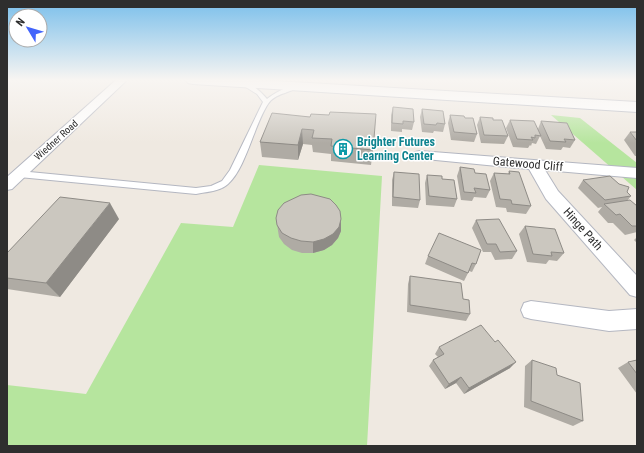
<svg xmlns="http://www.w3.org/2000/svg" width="644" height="453" viewBox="0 0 644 453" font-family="'Roboto Condensed',sans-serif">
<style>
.green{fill:#b6e59e}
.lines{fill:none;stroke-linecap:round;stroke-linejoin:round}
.lane-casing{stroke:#b4b7c1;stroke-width:2}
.street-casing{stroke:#b4b7c1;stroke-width:2}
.secondary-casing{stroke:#b4b7c1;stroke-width:2}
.lane{fill:#fff;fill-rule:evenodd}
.street{fill:#fff;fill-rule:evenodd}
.secondary{fill:#fff;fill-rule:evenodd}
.wall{fill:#afaba4}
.shaded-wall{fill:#8e8b86}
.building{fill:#cbc7bf;stroke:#8e8b86}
.labels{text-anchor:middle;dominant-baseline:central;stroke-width:3;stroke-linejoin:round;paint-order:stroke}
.far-street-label{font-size:10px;fill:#2e2e2e;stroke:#fff}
.culture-label{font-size:12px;font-weight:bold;fill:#0d838f;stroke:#fff;text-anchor:start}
.street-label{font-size:12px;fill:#2e2e2e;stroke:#fff}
</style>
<rect width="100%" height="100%" fill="#efe9e1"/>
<path class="green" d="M551,115l29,3 57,45v27z
M259,165l123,11 -15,270h-360v-61l79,9 95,-171 52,4z"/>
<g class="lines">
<defs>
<path id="lane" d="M241,82c9,-1 20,10 26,17 6,-5 26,-17 33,-13 -9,7 -25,7 -32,18 -14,21 -22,64 -40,80 -7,7 -22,8 -32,10l-177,-17 -4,-3 4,-3 177,17 15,-2 11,-5 8,-11 33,-68 -6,-8 -16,-10z"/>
<path id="street" d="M116,80h11l-115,109 -5,1v-13z
M420,151l217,17v10l-92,-8 13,21 79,85v21l-7,-2 -84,-96 -17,-30 -114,-11 -2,-3 2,-3z
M531,301l78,10 28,-2v20l-28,2 -78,-12 -7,-2 -3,-7 3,-7z"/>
<path id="secondary" d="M186,80h72l379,22v10l-444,-28 -5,-1z"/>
</defs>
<use href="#lane" class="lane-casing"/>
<use href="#street" class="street-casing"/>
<use href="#secondary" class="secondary-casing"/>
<use href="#lane" class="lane"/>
<use href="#street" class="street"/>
<use href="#secondary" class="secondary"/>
</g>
<path class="wall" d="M600,80h22l-20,1z
M393,107l21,15 -2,8 -10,-1v3l-11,-1v-16z
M422,109l23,15 -2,8 -9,-1 -1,2 -11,-1 -2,-15z
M450,115l15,3 12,16 -3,8 -23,-2 -3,-17z
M310,117l63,33 -2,15 -40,-4v-7l-18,-2 -1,-7 -9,-1 -5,16 -36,-3 -2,-15z
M480,117l13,3 15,16 -4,8 -23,-1 -4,-18z
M510,120l28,9 3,-8 34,19 -5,8 -7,-1 -2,3 -15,-1 -6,-13 -4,8 -4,-1 -1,3 -1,-1 -2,3 -15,-1 -7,-19z
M630,132h7v24h-2l-11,-16z
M460,167l15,6 15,17 -4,8 -12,-1 -2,4 -11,-1 -4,-24z
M509,171l22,35 -5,8 -19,-2 -1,-4 -10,-1 -6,-26 4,-8 14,1z
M394,172l26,28 -2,8 -26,-2v-26z
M427,175l15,4 15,20 -3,8 -28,-2 -1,-22z
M583,180l44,12 4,4 -4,5 10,5v26l-12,3 -12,-12h-5l-10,-11 4,-5 -4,1 -20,-20z
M276,218l65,13 -3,7 -6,7 -8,5 -11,3h-11l-10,-3 -8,-6 -5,-7z
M119,219l-59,78 -53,-8v-36z
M476,220l41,31 -5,8 -17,1 -4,-8h-8l-11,-24z
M525,226l39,27 -7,8 -8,-1 -3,4 -19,-2 -8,-28z
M637,237v6l-3,-3z
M481,250l-5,14 -4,8 -3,-1 -5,10 -39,-17 3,-8z
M410,276l60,38 -4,7 -59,-9 1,-28z
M439,347l71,21 -46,26 -8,-11 -11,6 -16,-23 4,-6 5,-3 -3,-3z
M532,360l25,15 26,46 -10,5 -49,-19 1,-41z
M637,360v34l-19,-26 10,-6z"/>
<path class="shaded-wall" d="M302,129l1,15 -5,16v-15z
M110,203l9,16 -59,78 -14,-14z
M341,219v12l-3,7 -6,7 -8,5 -11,3v-11z
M516,362l-6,6 -46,26 5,-6z
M461,377l-5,6 -11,6 4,-5z"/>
<path class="building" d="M393,107l20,2 1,13 -11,-1v3l-11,-1z
M422,109l21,2 2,13 -8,-1 -1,2 -12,-1z
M330,112l46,2 -3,36 -42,-4 1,-7 -20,-1 2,-8 -12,-1 -4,16 -38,-3 12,-29 38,4 1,-3 18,1z
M450,115l14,1 1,2h8l4,16 -23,-2z
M480,117l13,1v2h9l6,16 -24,-1z
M510,120l24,1 7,15 -6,-1v3l-4,-1 2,3 -16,-1z
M541,121l26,2 8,17 -11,-1 2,3 -16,-1z
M630,132h7v9z
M460,167l14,2 1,4 11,1 4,16 -16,-2 2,5 -12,-1z
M509,171l10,1 12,34 -19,-2 -1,-4 -11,-1 -6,-26 16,1z
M394,172l25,2 1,26 -27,-3z
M427,175l15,1v3l12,1 3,19 -28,-3z
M610,176l9,8 10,3 -2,5 4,4 -26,4 -22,-20z
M311,194l19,5 6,6 4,6 1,8 -2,8 -6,7 -9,5 -11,3 -12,-1 -10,-3 -9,-5 -5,-8 -1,-7 2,-8 6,-7 17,-8z
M60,197l50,6 -64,80 -39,-5v-25z
M630,200l7,6v20h-5l-12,-12 -4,1 -12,-11z
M499,219l18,32 -17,1 -4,-8h-9l-11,-24z
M525,226l30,3 9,24 -13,-1 1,4 -19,-2z
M439,233l42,17 -5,14 -4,-1 -4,10 -40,-17z
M410,276l51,7 2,16 6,1 1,14 -60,-9z
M481,325l14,17 3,-2 18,22 -47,26 -8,-11 -12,7 -16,-24 11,-6 -5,-7z
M532,360l24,8 1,7 23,8 3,38 -52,-20z
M637,360v14l-9,-12z"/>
<linearGradient id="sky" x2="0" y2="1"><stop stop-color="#7abfeb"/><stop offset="0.56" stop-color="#f8f5f2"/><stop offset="1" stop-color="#f8f5f2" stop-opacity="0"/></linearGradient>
<rect width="644" height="143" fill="url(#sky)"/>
<defs>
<symbol id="building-ring" viewBox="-11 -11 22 22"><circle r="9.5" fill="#fff" stroke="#0f9aa8" stroke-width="1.5"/><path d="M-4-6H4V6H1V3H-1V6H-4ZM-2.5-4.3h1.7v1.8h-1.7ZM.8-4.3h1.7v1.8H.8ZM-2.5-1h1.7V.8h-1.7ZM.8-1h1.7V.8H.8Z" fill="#0f9aa8"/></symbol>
</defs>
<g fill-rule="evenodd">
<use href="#building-ring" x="332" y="138" width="22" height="22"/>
</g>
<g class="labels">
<g class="far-street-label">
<text transform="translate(56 140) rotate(-42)">Wiedner Road</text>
</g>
<g class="culture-label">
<text x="357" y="142">Brighter Futures<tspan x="357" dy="14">Learning Center</tspan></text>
</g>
<g class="street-label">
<text transform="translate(528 164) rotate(5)">Gatewood Cliff</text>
<text transform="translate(583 229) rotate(48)">Hinge Path</text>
</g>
</g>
<rect width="644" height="453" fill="none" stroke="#2e2e2e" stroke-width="16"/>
<g transform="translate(28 28) rotate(308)"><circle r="19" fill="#ffffff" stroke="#ababab"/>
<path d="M0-3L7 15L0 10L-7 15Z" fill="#4264fb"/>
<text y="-6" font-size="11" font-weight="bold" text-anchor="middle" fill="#2e2e2e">N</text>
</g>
</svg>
